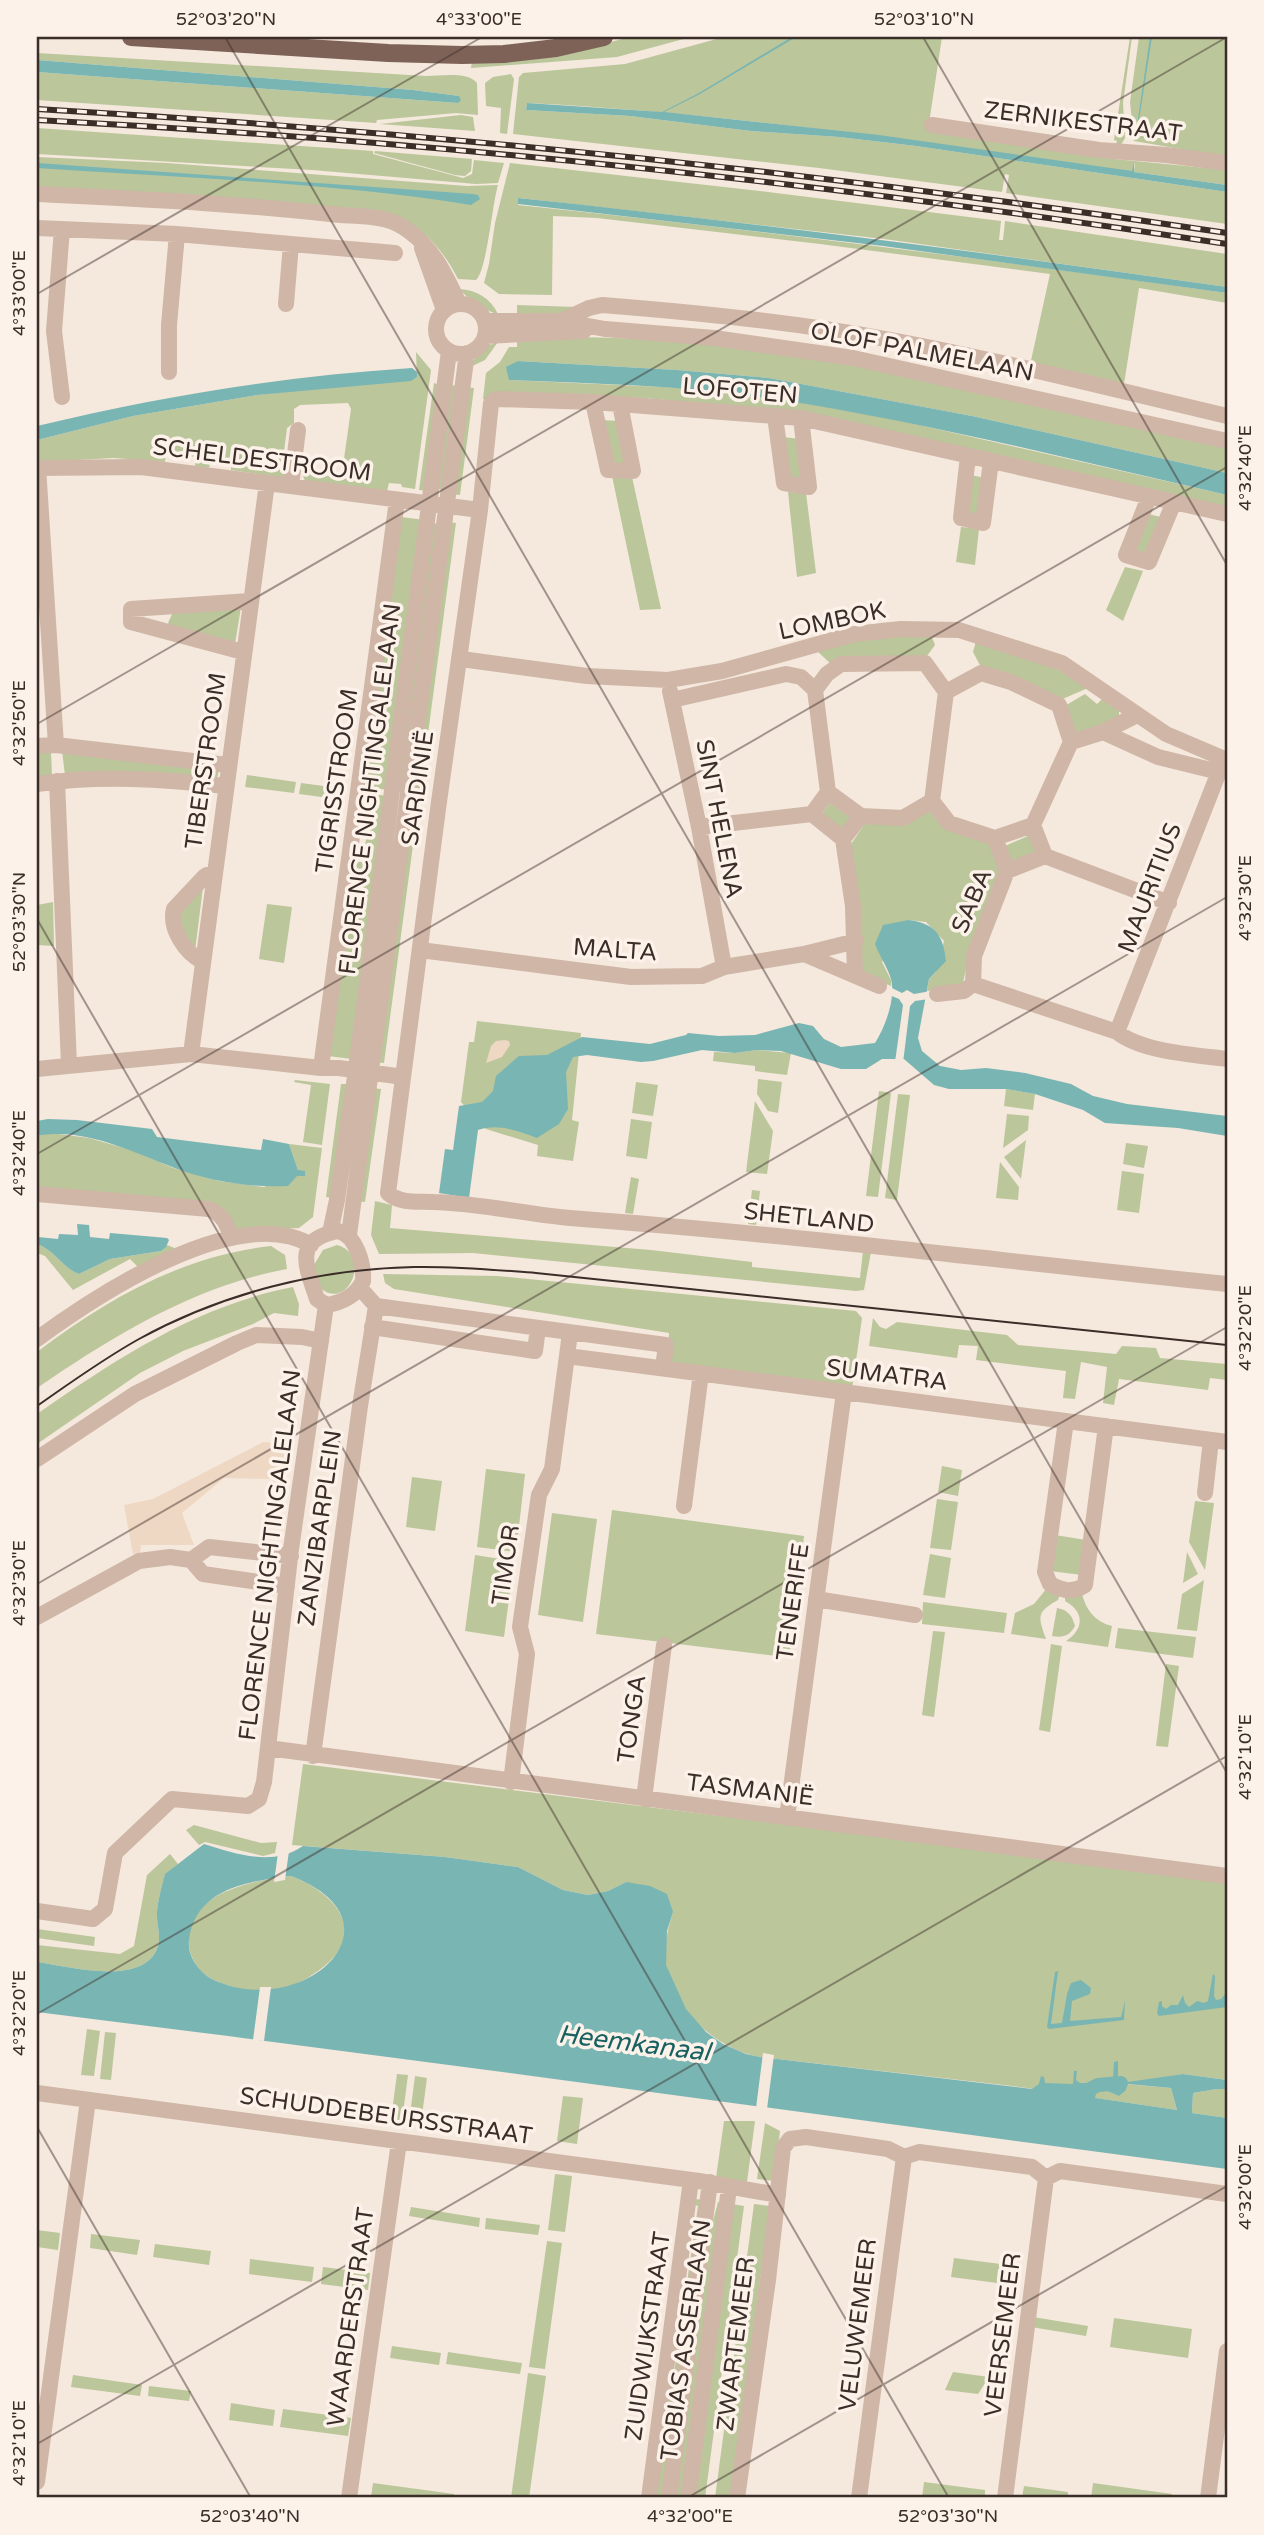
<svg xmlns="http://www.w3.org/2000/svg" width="1264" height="2535" viewBox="0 0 1264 2535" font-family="'Varela Round',sans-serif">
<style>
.green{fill:#bbc69b}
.plaza{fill:#efd8c3}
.water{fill:#79b5b3;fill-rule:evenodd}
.pier{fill:#f5e8dd}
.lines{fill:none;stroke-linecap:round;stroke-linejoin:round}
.canal{stroke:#79b5b3;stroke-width:14}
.minor{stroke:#cfb6a7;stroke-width:16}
.major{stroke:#7e6258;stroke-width:18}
.tram{stroke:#3b2d28;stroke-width:2}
.rail-casing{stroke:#3b2d28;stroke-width:6}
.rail{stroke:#fcf2ea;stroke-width:3.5;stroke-dasharray:10;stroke-linecap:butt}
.ticks{fill:none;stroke:#3b2d28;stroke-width:2;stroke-opacity:0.45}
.labels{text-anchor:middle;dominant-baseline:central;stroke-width:7;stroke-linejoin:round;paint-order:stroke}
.street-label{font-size:24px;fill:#3b2d28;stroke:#fcf2ea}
.water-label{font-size:26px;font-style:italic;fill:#196161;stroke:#fcf2ea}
.neatline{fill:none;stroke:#3b2d28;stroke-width:2.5}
.ticks-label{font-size:18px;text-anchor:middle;fill:#3b2d28}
</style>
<rect width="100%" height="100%" fill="#f5e8dd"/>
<path class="green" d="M630,37h61l-74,20 -146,11 1,-7 131,-17z
M724,37h68l-3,2 7,-2h146l-14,93 176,28 123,12v15l-93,-13 1,-10 -3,10c-201,-28 -401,-59 -605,-69l-1,7 104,6 121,15 88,6 77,9 311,46v32l-221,-31 3,-18 -4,-1 -3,18 -183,-24 -306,-34 6,-57 4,-4 102,-9z
M1130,37h2l-9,66 2,35 -4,7 -5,-1 1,-3 -3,-1z
M1139,37h88v120l-93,-16 -4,-39z
M37,53l389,23c15,0 41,-5 51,7l1,32 -22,-2 -79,7 -1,3 -339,-23v-28l421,31 1,-7 -46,-6 -376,-30z
M511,74l3,5 -7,55 -7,-1 1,-25 -15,-2 -1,-23 8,-6z
M461,115l12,2 2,14 -95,-7z
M37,128l336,23v3l90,24 9,-4 2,-14 30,3 -6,20 -22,1 -164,-14 -275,-16z
M375,151l97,8 -1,12 -6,5 -10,-1 -81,-22z
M37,157l130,6 300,23 31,-1c-6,20 -11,85 -22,95l-18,-1c-11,-22 -28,-44 -51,-58l-370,-34z
M510,163l241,27 250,31 -2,19h4l2,-19 222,33v33l-343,-48 -365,-41 -1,7c237,25 473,54 709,88v10l-88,-15 -15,96 -94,-19 20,-91 -230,-30 -223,-26 -44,-2 -1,79 -53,-1 -15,-11 5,-19 6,-41z
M459,289c18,1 31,9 39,25 -7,0 -35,-19 -39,-25z
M517,305l60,2 -8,7 -52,3z
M574,337c222,2 438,62 653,111v25l-255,-57 -203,-38 -92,-8 -159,-9 -9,19 176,8 87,10 99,16 356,81v14l-484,-101 -97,-10 -157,-4 -1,6 -5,-1 3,-26 14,-11 9,-15h8v-7h40z
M498,342l-13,18 -15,7c5,-11 16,-23 28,-25z
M416,352l15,18 -16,119 -13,-2 -1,-3 -12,-1 -2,8 -82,-10 -3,-8 35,4 5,-4 9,-64 -3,-6 -48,2 -6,4v14l-7,5 -5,39 5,5 -2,6 -54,-8v-8l-20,-3 -2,9 -14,-2 1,-9 -30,-4 -1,9 -51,-4 -77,4v-22l96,-24 124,-21 160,-18z
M434,383l5,2 -11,106 -9,-1z
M451,385l6,1 -15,103h-5z
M465,387l9,1 -14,107 -10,-1z
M601,420l19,1 7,43h-15z
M783,437l17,2 3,41 -15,-1z
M971,475l14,3 -6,37h-11z
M612,476l20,1 29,132 -21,1z
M788,492l18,1 10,80 -19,4z
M1148,514l17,4 -18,39 -15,-3z
M401,517l24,3 -37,270 -23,-3 8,-62 9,1 3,-25 -9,-2z
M447,522l9,1 -36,271 -9,-1z
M432,523l7,1 -37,269 -5,-2z
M961,527l18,2 -4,36 -19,-3z
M1125,567l18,4 -20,50 -17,-11z
M241,607l-6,37 -65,-17 -2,-4 5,-11z
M900,635h31l4,10 -11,15 -93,4 -15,-14 35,-10z
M976,641l81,28 31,19 -30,13 -75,-30 -10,-19z
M1085,694l12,10 6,-6 16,12v7l-42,17 -4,-2 -10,-25z
M62,751l157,19 -2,9 -152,-4z
M51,752l1,23 -15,3v-25z
M247,775l49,7 -2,11 -49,-6z
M301,783l38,5 -2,11 -38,-5z
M364,793l23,3 -35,263 -24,-3 26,-194h9l3,-23 -9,-2z
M410,799l9,1 -35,263 -9,-1z
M830,803l21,15 -6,13 -23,-17z
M930,811l9,3 16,19 34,9 12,34 -32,78 -6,29 -3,4 -33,4 2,-12 7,-7 8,-31 -18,-19 -17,-2 -27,42 9,18v6l-31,-13 -11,-126 17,-25z
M1030,835l7,13 -3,7 -24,7 -5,-16z
M203,887l-8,64 -17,-30 1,-11z
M53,902l1,44 -17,-1v-40z
M267,904l25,3 -8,56 -25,-4z
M477,1021l104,12 -9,87 7,2 -6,39 -36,-5 1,-11 -52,-16 -25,-27 8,-60h5z
M757,1050l34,3 -4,22 -32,-4v-5l-42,-5 1,-9 21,1z
M758,1079l24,3 -4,31 -10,-2 -11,-17z
M295,1080l35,4 -8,61 -19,-3 8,-57 -17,-3z
M636,1082l22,3 -5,31 -21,-3z
M341,1084h6l-14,114 -7,-1z
M373,1088l8,1 -16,113 -8,-1z
M1006,1089l29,5 -2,16 -29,-4z
M879,1091l12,2 -13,104 -12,-1z
M898,1094l12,1 -13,105 -12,-2z
M755,1101l18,30 -6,43 -21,-2z
M1007,1114l22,2 -1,14 -25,18z
M631,1119l21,3 -5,37 -21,-3z
M51,1133l38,5 45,13 39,17 46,13 45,6 34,-17 -9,-26 33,4 -9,69 -14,11 -64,3 -5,-15 -193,-28v-52z
M1026,1140l-5,39 -17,-22z
M1126,1143l22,3 -4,22 -21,-4z
M1000,1162l19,25 -1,13 -22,-2z
M1122,1171l22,3 -5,39 -22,-3z
M631,1177l8,2 -6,35 -8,-1z
M752,1190l8,1 -4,34 -8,-1z
M375,1201l17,4 -2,23 261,22 101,12v5l108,11 3,-27 8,1 -7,38 -8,1 -383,-38 -94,1 -8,-19z
M37,1244c18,6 25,24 42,30l31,-15 51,-8 6,-6 10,4 -38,19 -9,-9 -57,31 -28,-34 -8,-3z
M337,1245c35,9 12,67 -17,43l-6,-23 9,-15z
M271,1246l14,9 2,14c-93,17 -174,67 -250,119v-36c70,-53 145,-96 234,-106z
M383,1274l114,2 359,35 6,7 -10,71 -181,-26 -3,-5 1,-25 -275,-44 -9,-6z
M293,1287l6,17 -1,12 -24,-3 -21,11 -70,27 -43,22 -103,71v-30c77,-54 161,-109 256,-127z
M873,1318l7,9 6,2 11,-7 110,13 11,10 98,9 6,-8 34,2 4,10 67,6v16l-17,-2 -2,12 -89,-11 -5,26 -11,-2 4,-36 -26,-5 -6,37 -12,-1 3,-27 -90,-11 2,-14 -19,-1 -2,13 -88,-12z
M942,1466l20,4 -4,26 -20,-4z
M486,1469l39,5 -9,78 -39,-5z
M412,1477l30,4 -7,50 -29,-4z
M937,1499l21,3 -7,48 -21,-2z
M1195,1501l19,2 -9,67 -16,-28z
M612,1510l192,26 -14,114 3,8 -197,-24z
M552,1513l45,6 -14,103 -45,-7z
M1055,1535l31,5 -4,35 -32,-4z
M1187,1552l11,22 -15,9z
M930,1554l21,4 -6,40 -22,-3z
M475,1555l39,6 -10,76 -39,-6z
M1204,1580l-7,51 -20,-2 5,-35z
M1047,1588l13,6 -2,6c-22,12 -20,17 -12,39l-35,-5 4,-21 19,-9z
M1082,1594c4,16 13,28 30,32l-4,21 -42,-6c18,-12 19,-29 -1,-40v-6z
M923,1602l84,11 -3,20 -82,-9z
M1057,1608c11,2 15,7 18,18 -6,10 -11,12 -23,10z
M1118,1628l78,9 -3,21 -78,-10z
M933,1631l12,1 -11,85 -12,-2z
M1051,1644l11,2 -12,86 -11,-2z
M1166,1664l13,2 -11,81 -12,-1z
M303,1764l489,61 435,58v197l-44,-6 -59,10 47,4 6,22 -165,-24 -252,-29c-44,-8 -85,-46 -94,-91 -3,-17 2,-38 7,-54l-47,-30 -18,9 -20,4 -25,-5 -45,-23 -73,-10 -153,-12z
M194,1825l67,18 16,-1 -2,11 -12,3 -58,-14 -6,3 -13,-15z
M170,1854l8,10 -13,11c-3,12 -7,24 -8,37 -1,12 5,24 0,37 -16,38 -89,17 -120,13v-17l83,9 14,-8 13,-71z
M291,1876c47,18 79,59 27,95 -13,9 -28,18 -44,20 -21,2 -43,-3 -62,-12 -11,-6 -19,-16 -22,-28 -15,-56 63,-71 101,-75z
M37,1929l58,8 -1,9 -57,-8z
M87,2029l13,2 -6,45 -13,-1z
M105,2032l11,1 -5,47 -11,-1z
M397,2074l11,1 -6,46 -11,-2z
M415,2076l12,2 -6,45 -12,-1z
M1217,2089h10v29l-35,-5 1,-20z
M563,2096l20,2 -6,46 -20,-3z
M724,2121h31l-8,61 -31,-4z
M765,2123l15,8 -6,50 -17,-2z
M555,2174l17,2 -7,56 -17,-2z
M694,2199l11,1 -39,298h-12l16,-119h3l25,-173 -5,-2z
M718,2202l6,1 -39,295h-11l38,-273z
M732,2204l12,2 -39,292h-12z
M754,2204l16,2 -39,292h-16z
M411,2207l69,11 -1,9 -70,-11z
M486,2218l54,7 -2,10 -53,-6z
M37,2230l23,3 -2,17 -21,-3z
M91,2234l49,6 -3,15 -47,-7z
M547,2241l15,2 -17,126 -16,-2z
M155,2244l56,7 -2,14 -56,-8z
M954,2258l62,8 -3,19 -62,-8z
M250,2259l64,8 -2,15 -63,-8z
M323,2267l47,6 -2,17 -47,-6z
M1033,2317l55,9 -2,10 -55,-9z
M1114,2318l78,11 -4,29 -78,-11z
M392,2346l49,7 -2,12 -49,-7z
M448,2352l74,11 -2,11 -74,-10z
M953,2372l36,5 -11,17 -33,-4z
M528,2373l18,3 -17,122h-18z
M73,2375l69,10 -2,11 -69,-9z
M149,2386l42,5 -2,10 -41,-5z
M231,2403l44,7 -2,16 -44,-6z
M283,2409l68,9 -3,18 -68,-9z
M924,2482l61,8v8h-63z
M373,2483l81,11v4l-83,-1z
M1093,2483l79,11 -1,4h-80z
M1024,2486l44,6v6h-46z"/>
<path class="plaza" d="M505,1040l4,1 1,4 -8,12 -16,6 5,-17 5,-5z
M263,1442l26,2 -7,62 -10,-27 -48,-1 -42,35 12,32h-53l-1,8 -7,1 -9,-49 29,-6z"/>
<path class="water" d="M792,37h4l-96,57 -36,18 215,23 253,36 2,-9v10l93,13v7l-311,-46 -77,-9 -88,-6 -121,-15 -104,-6 1,-7 135,9 37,-19z
M1150,37h2l-13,83 -1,-1z
M37,60l376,30 46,6 2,4 -3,3 -421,-31z
M37,163l436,31 5,1 2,4 -9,6c-143,-23 -289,-27 -434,-37z
M518,198c237,25 473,55 709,89v6l-344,-47 -365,-42z
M518,361l159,9 92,8 203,38 255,57v22c-150,-34 -300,-73 -453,-96 -88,-14 -176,-15 -265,-19l-3,-13z
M412,368l5,4v5l-6,4 -154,14 -124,21 -96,24v-14c124,-30 248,-50 375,-58z
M909,920c27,4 34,15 37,41l-17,18 -11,59 4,13 18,15 21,4 25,-2 39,5 46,11 22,12 34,8 100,12v20l-49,-8 -73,-5 -22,-13 -48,-16 -29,-5h-57l-15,-4 -30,-26h-22l-16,10h-25l-60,-18 -24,-1 -22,3 -33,-3 -49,11 -12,1 -54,-7 -14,2 -7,15 2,37 -9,15 -22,14c-19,-7 -39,-15 -59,-8l-9,68 -30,-5 6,-44 8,1 6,-44 23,-4 11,-11 3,-15 23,-20 28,-1 35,-18 68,7 36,-9 2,-2 31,3 36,-1 44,-12 14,3 11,13 17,8 34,-4c10,-16 21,-44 16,-64 -3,-11 -12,-24 -16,-35l8,-19z
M48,1119l29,1 75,9 5,8 104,13 2,-11 26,5 9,26 7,1v5h-8l-9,10c-39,2 -80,-5 -116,-19 -42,-16 -89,-40 -135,-31v-15z
M37,1220l2,1 -1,16 20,2 1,-5 19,1 -1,-11 12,1 1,12 19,2 1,-6 57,5 2,2 -3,7 -5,4 -51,8 -31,15c-17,-6 -24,-24 -42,-30z
M204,1844c33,10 68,23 99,2l142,11 73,10 45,23 25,5 20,-4 18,-9 24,4 17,8 6,18 -6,19 -1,34 20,44 20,23 17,12 23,10 14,3 272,32 7,-5 2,-8 3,1 1,6 28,1 1,-13h3l-1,9 4,3h28l5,-4 1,-17 4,-1v20l3,2 62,-9 44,6v9h-10l-24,4 -1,20 35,5v51c-397,-52 -793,-108 -1190,-157v-50c31,4 104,25 120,-13 5,-13 -1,-25 0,-37 1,-13 5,-26 8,-38zM291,1876c120,46 12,147 -79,103 -13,-7 -25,-23 -23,-39 6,-51 59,-59 102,-64zM1127,2084l44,4 6,22 -95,-14c15,-9 23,-7 37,0l7,-6z
M1058,1971l-7,53 11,-1 5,-29 4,-11 10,-3 10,8 -1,6 -18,7 -2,20 51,-4 4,-16 -1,19 -75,9 -2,-2 8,-55z
M1213,1974l2,2 -1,20 2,4 5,-1 6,-7v15l-68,9 -2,-3 2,-11 3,-1v5l4,3 5,-4h7l5,-10 2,8 4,4 8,-6 7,2 4,-2z"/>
<path class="pier" d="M888,986l14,7 5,-3 7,4 17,-3 -2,8 -14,2 -5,5 -7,57 -8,-1 8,-57 -4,-6 -12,-5z
M289,1851l-4,29 -11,2 4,-29z
M260,1987h11l-7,54 -11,-1z
M763,2053l11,2 -7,54 -11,-1z"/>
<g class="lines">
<path class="canal" d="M1088,2097l2,-8 8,-4 23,-2"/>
<path class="minor" d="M932,125l167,25 67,5 61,8
M37,194c98,5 196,9 293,20 24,3 53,0 73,13 29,18 43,48 56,77
M37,228l140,6 218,19
M62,229l-8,102 8,66
M422,248l22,62
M286,304l5,-60
M436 329a25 25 0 1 1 50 0a25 25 0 1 1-50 0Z
M485,321h76l44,8 109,9 139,20 374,83
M561,321l28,-13 13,-3c97,8 193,17 289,35 113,21 225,50 336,76
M485,336l99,-5
M169,372v-47l8,-91
M593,402l15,68 25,1 -13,-67
M775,416l9,67 25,4 -8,-69
M968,456l-7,62 22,5 8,-62
M38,467l18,278
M37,468l104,-1 339,43
M291,486l7,-56
M1149,497l-23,58 23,7 25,-60
M1227,514l-426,-96 -208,-16 -97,-3 -5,4 -11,107 -42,299 -50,384c12,11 30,8 45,9 46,1 91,12 137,16 219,16 438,44 657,66
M243,652l-112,-30v-13l119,-8
M461,659l126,17 81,4 54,-9 132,-37 47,-5 58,1 103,33 104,71 61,26
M815,690l13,102 33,24 -18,23 10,67 2,69
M670,691l29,136 25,140
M672,700l114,-26 15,3 14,13 12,-16 14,-10 84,-1 21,29 35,-19 30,9 48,23 12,37 -38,83 12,31 -38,15 -33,85 -1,28
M1103,732l34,-17
M1071,742l32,-10 55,25 61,15
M37,746l19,-1 171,20
M57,781l12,284
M37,784c62,-9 126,-5 188,2
M932,801l14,-109
M812,814l31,25
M861,816l42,2 29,-17 17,22 46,15 38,-13
M699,827l113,-13 16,-22
M995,838l12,33
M1045,856l124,47
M420,950l211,27 71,-1 22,-9 80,-13 75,32
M804,954l52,-13
M202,961c-17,-8 -33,-33 -28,-52l30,-32 3,-2 6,1
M937,994l27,-3 9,-7 144,48c25,20 78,23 110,27
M1117,1032l107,-273
M191,1054l76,-571
M321,1068l76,-568
M37,1069l154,-15 130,14h18l64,9
M37,1194l172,15c14,6 18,14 22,29
M338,1231c18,4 26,33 25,50 -6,14 -21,22 -37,24l-9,-6 -2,-6c-11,-31 -19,-54 23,-62z
M330,1233l7,-33 17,-116 95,-733
M349,1235l118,-882
M360,1288l16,18 290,39 -3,23
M372,1327l163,24 3,-23
M37,1339c60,-44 200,-137 274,-94
M567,1356l660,86
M1066,1421l-21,151 5,12c12,7 23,9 35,1l21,-159
M37,1459l98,-65 102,-51 19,-8 46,2 19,4
M1205,1493l6,-53
M684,1506l17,-133
M191,1560l18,-13 82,9
M816,1599l99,16
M37,1617l102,-56 31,-4 21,3 12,14 84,12
M268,1748l959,128
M313,1756l47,-350 16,-100
M511,1782l16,-128 -7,-27 19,-132 13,-26 18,-136
M644,1799l20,-154
M787,1818l57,-426
M37,1911l56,8 12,-10 10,-56 57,-54 76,7 11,-7 5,-17 27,-233 35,-244
M37,2093l662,88 79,14
M37,2482l51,-382
M349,2498l50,-356
M649,2498l42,-318
M669,2498l41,-316
M688,2498l41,-310
M737,2498l31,-218 15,-132 7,-9 16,-2 82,12 16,8 15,-5 113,15 14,11 14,-7 167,23
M859,2498l45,-341
M1005,2498l41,-320
M1208,2498l19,-147"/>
<path class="major" d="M131,37l257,16 74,2 42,-1 52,-6 48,-11"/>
<path class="tram" d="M37,1406c33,-23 66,-47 102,-67 84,-46 179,-70 275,-72 41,-1 81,3 122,6l691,72"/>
<defs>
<path id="rail" d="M37,109c399,23 795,65 1190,124
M37,120c398,21 796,64 1190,124"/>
</defs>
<use href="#rail" class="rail-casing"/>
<use href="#rail" class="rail"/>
</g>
<path class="ticks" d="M225,37l1002,1736M923,37l304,528M37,294l445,-257M37,724l1190,-687M37,919l912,1579M37,1154l1190,-687M37,1584l1190,-687M37,2014l1190,-687M37,2127l214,371M37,2444l1190,-688M687,2498l540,-312"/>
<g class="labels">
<g class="street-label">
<text transform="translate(1083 122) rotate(7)">ZERNIKESTRAAT</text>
<text transform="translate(922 352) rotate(11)">OLOF PALMELAAN</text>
<text transform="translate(740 391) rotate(5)">LOFOTEN</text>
<text transform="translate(262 460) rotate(7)">SCHELDESTROOM</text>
<text transform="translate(832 621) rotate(-12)">LOMBOK</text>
<text transform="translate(206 761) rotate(-82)">TIBERSTROOM</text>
<text transform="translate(337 781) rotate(-82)">TIGRISSTROOM</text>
<text transform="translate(418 788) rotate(-82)">SARDINIË</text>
<text transform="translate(370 789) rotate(-83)">FLORENCE NIGHTINGALELAAN</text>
<text transform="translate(719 819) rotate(79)">SINT HELENA</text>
<text transform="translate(1150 888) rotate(-69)">MAURITIUS</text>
<text transform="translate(972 901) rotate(-67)">SABA</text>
<text transform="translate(615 950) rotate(4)">MALTA</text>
<text transform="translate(809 1218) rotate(6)">SHETLAND</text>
<text transform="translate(887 1375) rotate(7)">SUMATRA</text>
<text transform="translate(320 1528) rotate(-82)">ZANZIBARPLEIN</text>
<text transform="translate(270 1555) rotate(-83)">FLORENCE NIGHTINGALELAAN</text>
<text transform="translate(506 1565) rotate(-82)">TIMOR</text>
<text transform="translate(793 1602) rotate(-82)">TENERIFE</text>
<text transform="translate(632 1719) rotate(-82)">TONGA</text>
<text transform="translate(750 1790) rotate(7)">TASMANIË</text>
<text transform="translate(386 2116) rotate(8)">SCHUDDEBEURSSTRAAT</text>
<text transform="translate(351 2317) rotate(-82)">WAARDERSTRAAT</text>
<text transform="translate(858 2325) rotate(-83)">VELUWEMEER</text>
<text transform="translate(1003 2335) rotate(-83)">VEERSEMEER</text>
<text transform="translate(648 2336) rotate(-82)">ZUIDWIJKSTRAAT</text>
<text transform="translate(686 2340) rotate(-82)">TOBIAS ASSERLAAN</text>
<text transform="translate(736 2344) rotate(-83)">ZWARTEMEER</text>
</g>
<g class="water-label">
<text transform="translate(634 2043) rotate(7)">Heemkanaal</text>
</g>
</g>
<rect width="1264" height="2535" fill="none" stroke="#fcf2ea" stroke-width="77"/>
<rect x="38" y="38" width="1188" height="2458" class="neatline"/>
<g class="ticks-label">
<text x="226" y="25">52°03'20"N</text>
<text x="479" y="25">4°33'00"E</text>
<text x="924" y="25">52°03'10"N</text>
<text transform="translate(19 293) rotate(-90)" y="6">4°33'00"E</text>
<text transform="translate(1245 468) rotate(-90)" y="6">4°32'40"E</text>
<text transform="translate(19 723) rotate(-90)" y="6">4°32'50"E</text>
<text transform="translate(1245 898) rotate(-90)" y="6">4°32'30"E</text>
<text transform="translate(19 922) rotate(-90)" y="6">52°03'30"N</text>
<text transform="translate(19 1153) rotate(-90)" y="6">4°32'40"E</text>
<text transform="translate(1245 1328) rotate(-90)" y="6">4°32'20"E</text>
<text transform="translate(19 1583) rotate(-90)" y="6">4°32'30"E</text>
<text transform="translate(1245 1757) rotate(-90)" y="6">4°32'10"E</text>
<text transform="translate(19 2013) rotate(-90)" y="6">4°32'20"E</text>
<text transform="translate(1245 2187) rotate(-90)" y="6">4°32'00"E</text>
<text transform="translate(19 2443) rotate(-90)" y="6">4°32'10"E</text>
<text x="250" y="2522">52°03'40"N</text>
<text x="690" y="2522">4°32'00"E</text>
<text x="948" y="2522">52°03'30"N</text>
</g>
</svg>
